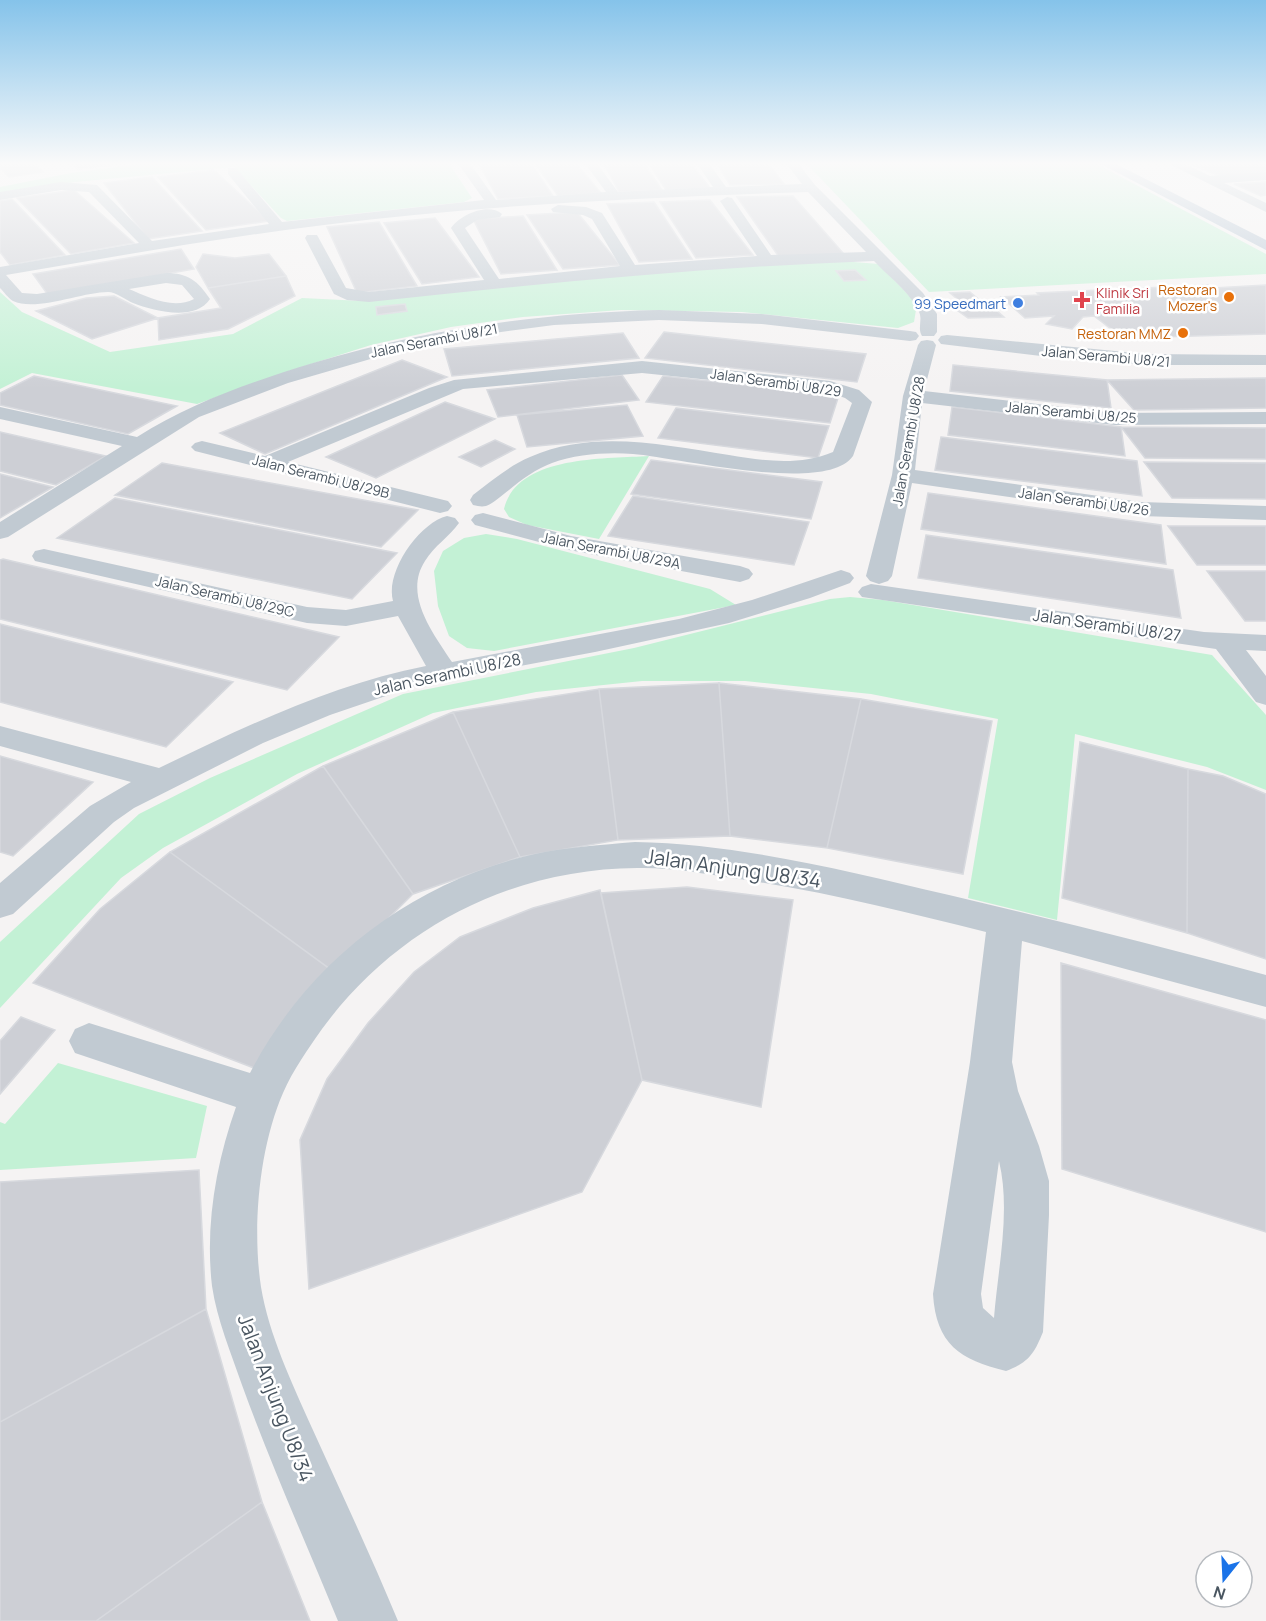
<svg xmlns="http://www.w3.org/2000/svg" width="1266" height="1621" viewBox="0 0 1266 1621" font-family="Manrope,sans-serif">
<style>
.green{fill:#c3f1d5}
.building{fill:#cdcfd5;stroke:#d7d9de;stroke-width:1.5}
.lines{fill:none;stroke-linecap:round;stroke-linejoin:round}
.minor{fill:#c1cad2;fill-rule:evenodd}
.major{fill:#b3c2d1;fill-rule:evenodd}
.food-dot{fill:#e8710a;stroke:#fff;stroke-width:2}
.health-dot{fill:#e0444e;stroke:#fff;stroke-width:2}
.shop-dot{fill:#3f7fe0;stroke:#fff;stroke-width:2}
.labels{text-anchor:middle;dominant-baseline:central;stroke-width:5;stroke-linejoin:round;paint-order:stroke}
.far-food-label{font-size:14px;fill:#c56008;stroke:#fff;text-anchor:end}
.far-health-label{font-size:14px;fill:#be3a42;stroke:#fff;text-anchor:start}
.far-shop-label{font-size:14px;fill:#366cbe;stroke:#fff;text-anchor:end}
.far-street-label{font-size:14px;fill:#4a5661;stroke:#fff}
.street-label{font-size:16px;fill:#4a5661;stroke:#fff}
.near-street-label{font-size:20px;fill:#4a5661;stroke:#fff}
</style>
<rect width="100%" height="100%" fill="#f5f3f3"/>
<path class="green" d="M155,162h293l24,36 -8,4 -177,19 -6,-3 -47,-51 -159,15 -75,11v-6l71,-14z
M805,162h288l173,92v20l-337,18z
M841,261l38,3 38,40 -3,18 -16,6 -156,-16 -121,-2 -98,7 -72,10 -80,18 -82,26 -92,33 -165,-31 -32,16v-97l22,20 88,40 123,-18 69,-36 61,3 293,-29z
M649,456l-50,83 -72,-14 -18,-8 -5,-8c13,-54 101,-50 145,-53z
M486,534l31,5 193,50 26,16 -242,46 -27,-3 -18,-12 -11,-30 -4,-35 9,-20 21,-13z
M850,597l33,3 329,55 54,60v75l-59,-23 -132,-33 -18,186 -89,-22 30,-179 -127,-25 -126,-13h-103l-106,11 -103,21 -136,61 -134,74 -42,30 -121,130v-66l139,-128 71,-36 193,-84 231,-46 196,-49z
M58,1063l149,43 -11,52 -196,12v-48l5,2z"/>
<path class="building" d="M0,162h32l11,10 -34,5 -9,-9z
M71,162h49l2,2 -44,5z
M478,162h52l23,34 -55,3z
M534,162h41l26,31 -43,3z
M603,162h40l19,28 -43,2z
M648,162h42l20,26 -44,2z
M716,162h51l17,22 -54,1z
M1241,162h25v12l-44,3 -29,-12z
M214,170l55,51 -63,9 -48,-53z
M152,177l50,54 -54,8 -44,-56z
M1266,182v13l-5,1 -27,-12z
M74,190l60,53 -63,11 -54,-56z
M793,196l51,58 -65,3 -42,-60z
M12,199l53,56 -55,10 -10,-13v-51z
M710,200l43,55 -57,3 -36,-56z
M654,202l38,57 -53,3 -32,-58z
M577,212l43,53 -57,4 -36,-54z
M523,216l34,54 -56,4 -28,-55z
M435,218l44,59 -57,7 -38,-61z
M379,222l38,64 -60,7 -30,-66z
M181,249l13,20 -146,26 -15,-21z
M203,254l32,4 34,-4 17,22 -78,12 -12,-21z
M855,270l11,10 -22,1 -8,-10z
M286,276l9,20 -67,33 -69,11 -1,-22 63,-10 -13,-20z
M1208,285l5,3 53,-3v49l-143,4 -29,-22 -11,1 -11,12 -26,-5 8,-8 -29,2 -24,-21 38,-2 -2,-2z
M970,292l12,10 -20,1 -12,-10z
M114,296l44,22 -66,21 -56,-28 50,-13z
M405,304l2,7 -30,4 -1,-8z
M995,309l9,8 -36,1 -10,-7z
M664,332l202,22 -9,28 -212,-24z
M623,333l16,25 -187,18 -8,-27z
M402,360l45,17 -182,77 -45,-21z
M953,365l154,15 4,28 -161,-17z
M622,375l17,25 -141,17 -11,-27z
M34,376l143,30 -49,28 -128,-29v-12z
M663,376l176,19 -9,28 -184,-21z
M1266,378v30l-132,2 -27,-30z
M445,402l50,17 -119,59 -50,-21z
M627,405l16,31 -116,11 -10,-32z
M952,407l169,20 4,29 -177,-21z
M676,408l153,18 -11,32 -160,-20z
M1121,427l145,1v31l-121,-1z
M0,432l106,24 -50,29 -56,-14z
M941,437l196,24 5,35 -207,-26z
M495,440l20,9 -34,18 -22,-10z
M651,460l171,22 -11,37 -180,-25z
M1144,462l122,1v36l-94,-1z
M162,463l256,47 -37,37 -266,-52z
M0,474l53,13 -53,31z
M928,493l233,32 5,39 -245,-35z
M633,496l176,26 -15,43 -186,-29z
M115,498l282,55 -45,46 -295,-61z
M1168,526h98v39h-69z
M926,535l247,35 8,48 -263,-40z
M3,559l336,78 -52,53 -287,-71v-59z
M1207,571h59v50h-21z
M0,624l233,58 -67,65 -166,-45z
M719,683l11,153 -112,4 -19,-151z
M719,683l142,16 -34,149 -97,-12z
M599,689l19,151 -98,17 -67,-145z
M861,699l131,22 -29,153 -136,-26z
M453,712l67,145 -107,37 -90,-128z
M1080,742l108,27 -1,164 -125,-35z
M0,756l93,26 -80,74 -13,-4z
M323,766l90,128 -79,78 -164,-120z
M1188,769l35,7 43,18v165l-79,-26z
M170,852l164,120 -80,96 -221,-85 67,-74z
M687,887l106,13 -32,207 -119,-27 -41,-187z
M600,890l42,190 -60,112 -273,97 -9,-149 27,-61 41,-56 46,-51 46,-35 73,-29z
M1061,963l205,57v212l-204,-63z
M21,1017l34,13 -55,64v-53z
M199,1170l7,139 -206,113v-240z
M206,1309l56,193 -166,119h-96v-199z
M262,1502l48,119h-214z"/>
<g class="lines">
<path class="minor" d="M457,162h12l27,38 110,-8 -22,-30h12l22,30 95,-5 -17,-25h12l18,25 76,-3 -17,-22h12l18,23 108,108 14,21v18l-3,4h-12c-5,-8 1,-16 -3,-24 -8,-19 -31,-36 -45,-51 -169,6 -337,23 -505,41l-22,-2 -13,-6 -29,-56 2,-3h10l29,53 23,4 115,-12 -33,-52c9,-13 37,-26 51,-14l-2,3 -23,3 -12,8 34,51 121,-13 -28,-47 -9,-4 -30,-3 -2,-3 7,-4 28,2 16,6 33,52 122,-9 -37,-55 7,-4 5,1 39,57 95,-3 -58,-60c-162,5 -324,13 -484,33 -106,13 -212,32 -318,50l16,18 15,1 129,-21c22,0 32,8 44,26 -15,23 -56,12 -77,4 -7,-3 -17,-11 -25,-11 -26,0 -72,20 -95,9 -5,-3 -9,-9 -13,-13v-21l139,-24 -50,-51 -28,-2 -61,10v-8l61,-10 36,3 55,56 117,-17 -41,-50v-6h8l46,54 202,-22zM166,283l16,2 12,14c-21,11 -46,-2 -65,-10z
M1165,162h16l29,14 56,-4v8l-42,3 42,20v9z
M659,310l103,4 148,17 6,1 3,4 -3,4 -6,1 -148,-17 -103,-4 -105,5 -53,7 -103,19 -110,32 -89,34 -191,120 -8,2v-17l122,-76 -122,-27v-12l137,30c55,-35 114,-55 176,-74 113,-34 228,-50 346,-53z
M947,335l199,19 120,1v10h-120l-80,-6 -125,-15 -3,-4 3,-4z
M927,340l6,1 3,4 -12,46 191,22 151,-1v12l-151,1 -193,-22 -7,67 226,32 125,4v14l-125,-4 -229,-33 -20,93 -4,5 -9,3 -9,-3 -4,-5 26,-101 11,-79 15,-51 3,-4z
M642,361l188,20 29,9 13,12 -19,54c-27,39 -177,1 -220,-2 -26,-2 -56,0 -81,9 -16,6 -30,16 -43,27 -7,5 -15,13 -23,16 -5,1 -8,0 -13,-1l-3,-5 3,-5c18,-14 36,-29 57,-38 64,-28 133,-12 199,-2 34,6 71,11 104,-3l19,-49 -7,-5 -17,-6 -186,-19 -179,16 -175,73 160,39 4,5 -4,5 -8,2 -245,-62 -4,-4 4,-4 7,-2 63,15 164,-68 25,-8z
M483,513l88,23 169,30 9,3 4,5 -4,5 -9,3 -171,-32 -94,-25 -4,-5 4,-5z
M447,516l8,2 4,5c-10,14 -25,23 -34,38 -22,34 8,72 27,101l227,-43 73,-19 89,-30 9,3 4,5 -4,5 -40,15 -81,25 -134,29 -177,33 -88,30 -67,28 -129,65 -20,14 -101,92 -13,4v-35l90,-77 41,-24 -131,-36v-20l159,42c85,-41 174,-84 267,-102l-28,-50 -52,10 -39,-3 -272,-62 -3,-5 3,-5 9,-2 263,58 39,3 47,-9c-8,-29 26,-78 54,-85z
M871,584l333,48 62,3v16l-20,-1 20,26v29l-10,-3 -40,-53 -354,-52 -4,-5 4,-5z
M635,842c105,2 212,29 314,53 106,25 212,51 317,80v32l-244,-66 -10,121 6,29 21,55 10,35v34l-6,117c-9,22 -14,30 -37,39 -46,-11 -70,-27 -73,-77l37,-232 16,-130c-84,-21 -168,-42 -254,-54 -31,-5 -63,-11 -95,-10 -126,1 -240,59 -315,161 -14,20 -29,41 -39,64 -24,55 -31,135 -22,194 8,48 31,96 51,141 29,64 59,128 86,193h-60c-32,-78 -67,-156 -96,-236 -11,-32 -25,-65 -30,-99 -7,-60 4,-123 24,-179l-161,-54 -6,-12 6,-12 14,-6 161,50c58,-112 162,-191 285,-219 33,-7 66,-9 100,-12zM999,1161c12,50 -1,106 -5,157l-11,-10 -2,-14z"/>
<path class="major" d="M1097,162h15l154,78v10z"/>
</g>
<linearGradient id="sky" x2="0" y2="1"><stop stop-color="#85c3ea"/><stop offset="0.42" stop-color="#fafafa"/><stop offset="1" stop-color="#fafafa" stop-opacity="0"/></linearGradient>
<rect width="1266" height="389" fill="url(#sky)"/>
<g class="food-dot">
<circle cx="1229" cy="297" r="6"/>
<circle cx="1183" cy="333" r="6"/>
</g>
<path class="health-dot" d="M1079 291h6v6h6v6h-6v6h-6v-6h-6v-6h6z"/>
<circle class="shop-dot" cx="1018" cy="303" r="6"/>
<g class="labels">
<g class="far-food-label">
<text x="1217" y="289">Restoran<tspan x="1217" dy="16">Mozer's</tspan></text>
<text x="1171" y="333">Restoran MMZ</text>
</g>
<g class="far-health-label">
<text x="1096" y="292">Klinik Sri<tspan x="1096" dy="16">Familia</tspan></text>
</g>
<g class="far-shop-label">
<text x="1006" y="303">99 Speedmart</text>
</g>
<g class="far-street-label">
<text transform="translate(434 340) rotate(-11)">Jalan Serambi U8/21</text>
<text transform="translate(1106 356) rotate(5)">Jalan Serambi U8/21</text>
<text transform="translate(776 382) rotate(8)">Jalan Serambi U8/29</text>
<text transform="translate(1071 412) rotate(5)">Jalan Serambi U8/25</text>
<text transform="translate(908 441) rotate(-80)">Jalan Serambi U8/28</text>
<text transform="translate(321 476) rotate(14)">Jalan Serambi U8/29B</text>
<text transform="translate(1084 501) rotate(8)">Jalan Serambi U8/26</text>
<text transform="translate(611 550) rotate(11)">Jalan Serambi U8/29A</text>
<text transform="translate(225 596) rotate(13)">Jalan Serambi U8/29C</text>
</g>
<g class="street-label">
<text transform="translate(1107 625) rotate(8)">Jalan Serambi U8/27</text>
<text transform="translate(447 674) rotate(-12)">Jalan Serambi U8/28</text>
</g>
<g class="near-street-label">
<text transform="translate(733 868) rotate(8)">Jalan Anjung U8/34</text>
<text transform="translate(276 1398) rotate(69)">Jalan Anjung U8/34</text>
</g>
</g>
<g transform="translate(1224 1579) rotate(198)"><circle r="28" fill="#ffffff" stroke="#b7bbc0" stroke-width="1.5"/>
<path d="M0-4.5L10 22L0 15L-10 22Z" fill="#1a73e8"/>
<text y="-9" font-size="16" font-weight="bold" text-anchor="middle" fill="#4a5661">N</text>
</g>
</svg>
